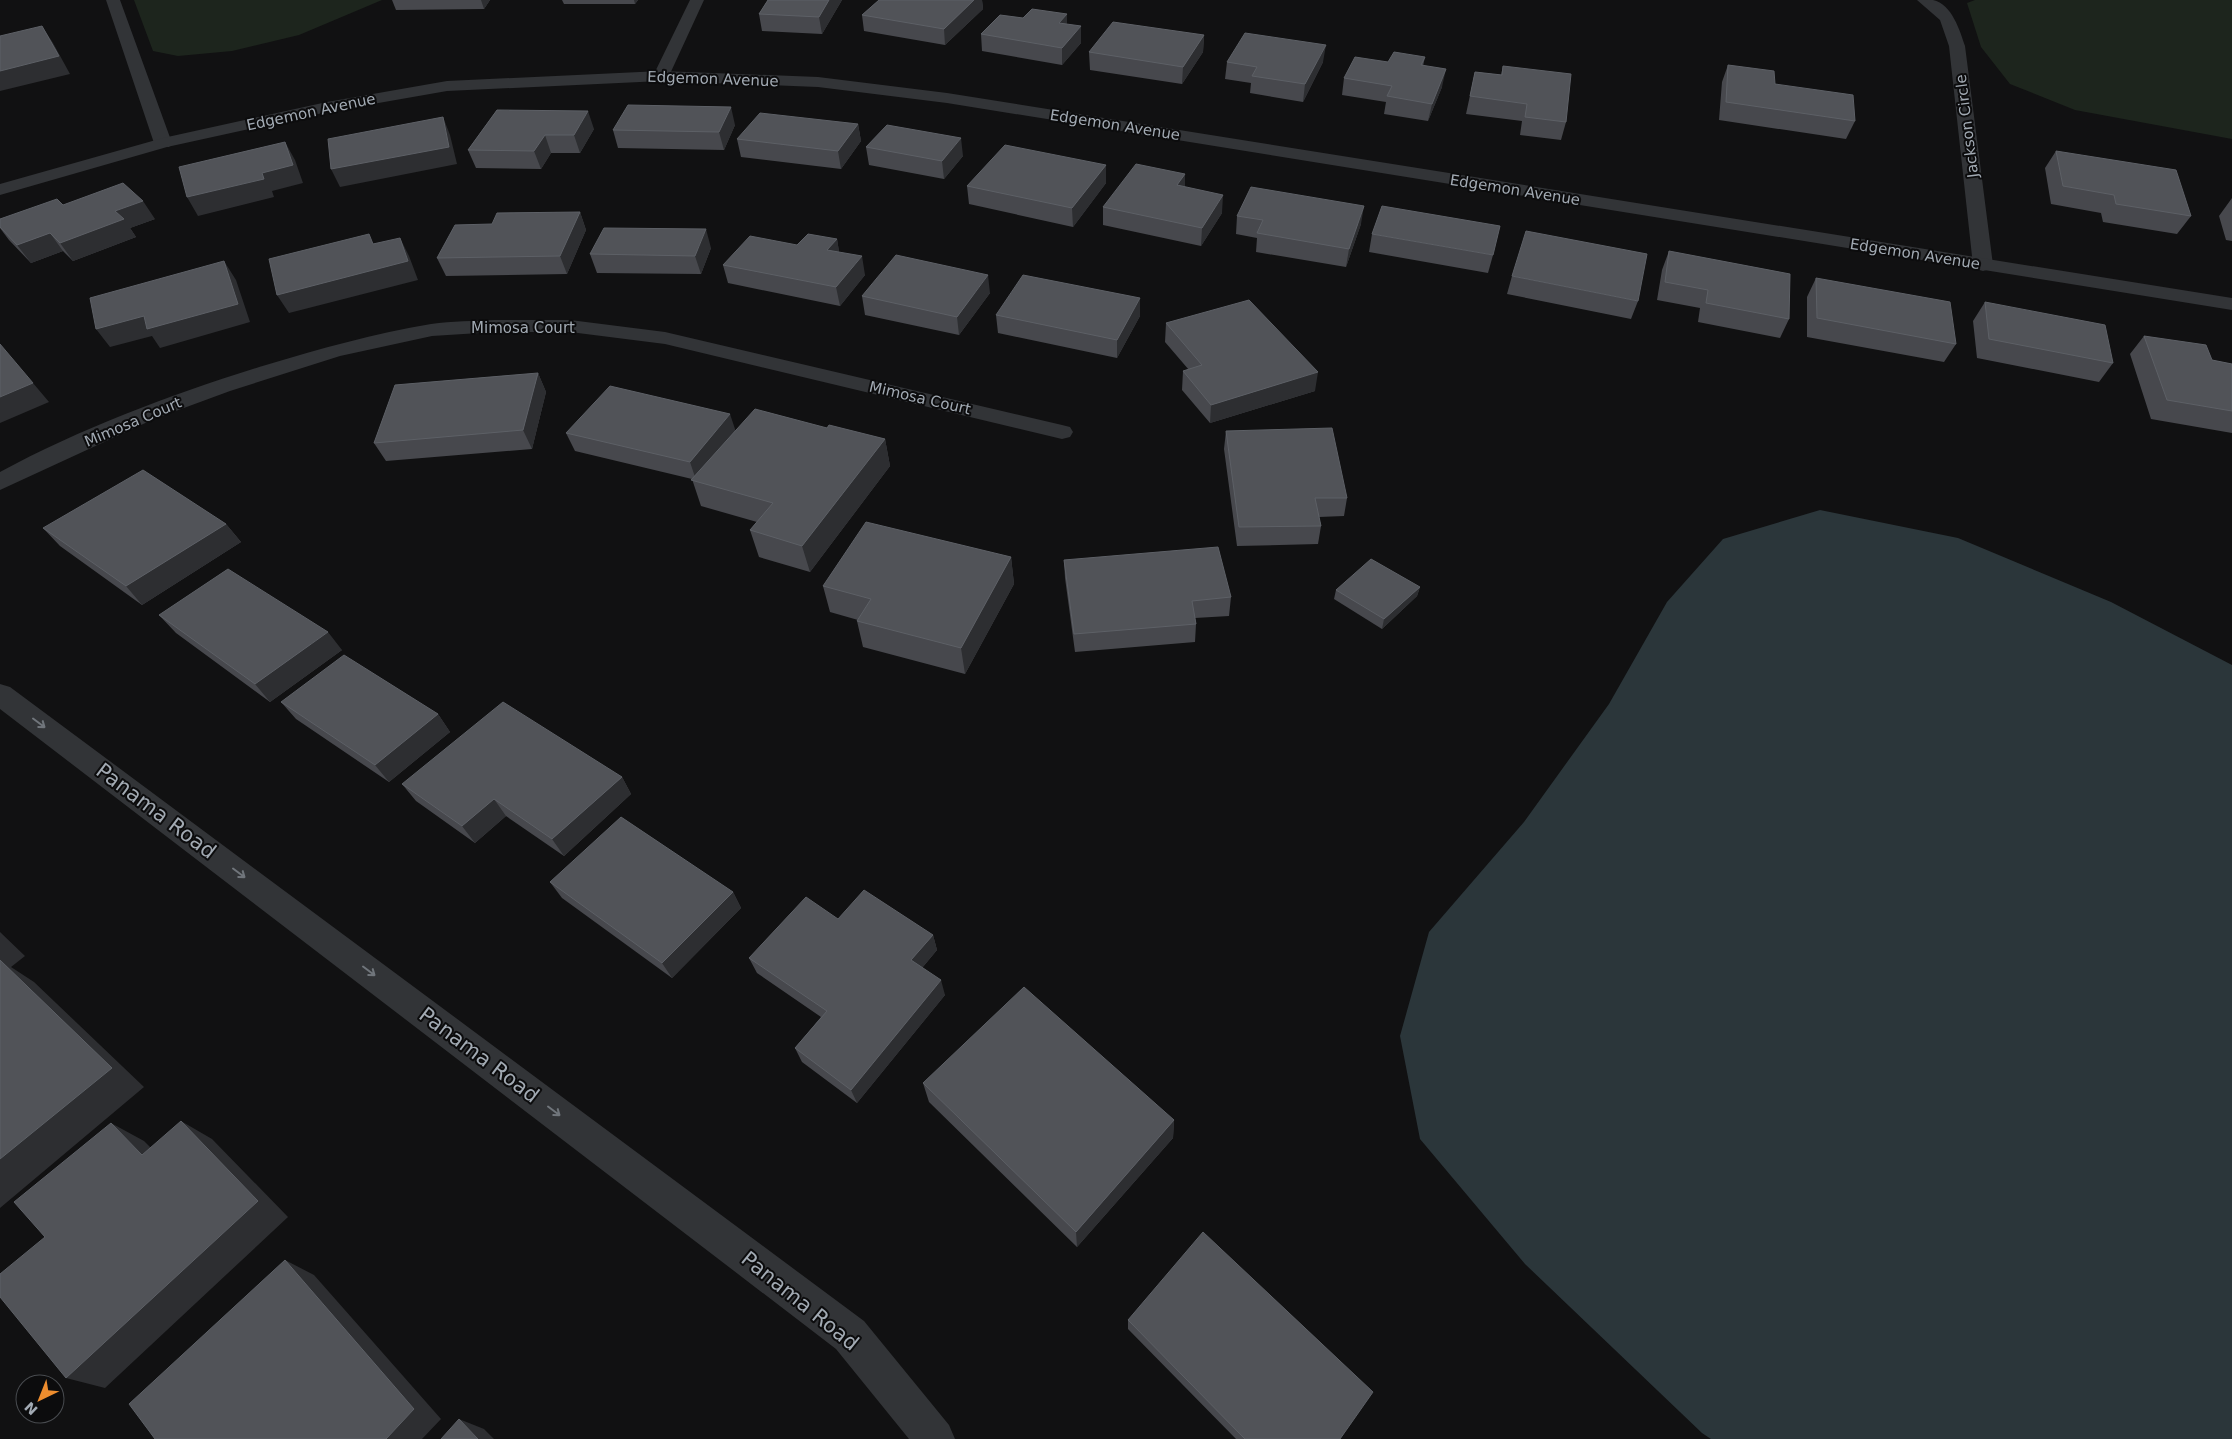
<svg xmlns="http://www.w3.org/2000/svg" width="2232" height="1439" viewBox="0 0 2232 1439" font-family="'DejaVu Sans',sans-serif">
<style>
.green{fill:#1d251d}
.water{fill:#2b363a}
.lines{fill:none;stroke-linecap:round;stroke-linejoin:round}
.minor{fill:#323437;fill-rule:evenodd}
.tertiary{fill:#323437;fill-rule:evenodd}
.wall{fill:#47484d}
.shaded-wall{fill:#2d2e31}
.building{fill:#515358;stroke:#5d6066}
.oneway{stroke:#70757b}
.labels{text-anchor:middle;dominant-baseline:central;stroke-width:4;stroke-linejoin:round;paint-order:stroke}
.far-street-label{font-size:15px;fill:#a2aab3;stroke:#0c0c0d}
.near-street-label{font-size:21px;fill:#a2aab3;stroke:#0c0c0d}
</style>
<rect width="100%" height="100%" fill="#111112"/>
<path class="green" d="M134,0h248l-83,35 -67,16 -54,5 -25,-5z
M1975,0h257v139l-157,-29 -65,-26 -29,-37 -14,-44z"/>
<path class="water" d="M1820,510l138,28 153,64 121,63v774h-521l-9,-6 -177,-169 -105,-125 -20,-103 29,-104 95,-110 85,-118 58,-102 56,-63z"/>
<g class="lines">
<path class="minor" d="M106,0h14l52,143 -3,4h-12l-3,-4z
M690,0h14l-35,76 -2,3h-12l-2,-3z
M1917,0c5,0 11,0 16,0 19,4 27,31 32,46l28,219 -3,4 -7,2 -7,-2 -3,-4 -24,-219 -9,-26z
M495,320h75l95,12 397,93 8,2 3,5 -3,5 -8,2 -397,-95 -95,-12h-75l-63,4 -92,20 -110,35 -76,28 -154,71v-18c84,-45 175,-79 266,-107 54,-16 109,-32 165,-41 21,-3 43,-3 64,-4z"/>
<path class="tertiary" d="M661,71l157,6 129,16 1285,205v12l-1285,-207 -129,-16 -157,-6 -214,10 -120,21 -160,35 -167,48v-11l163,-46 164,-36 120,-21z
M0,684l10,3 854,634 85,104 6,14h-46l-73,-90 -836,-640z"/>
</g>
<path class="wall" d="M392,0h98l-6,9 -88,1z
M562,0h76l-3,4h-71z
M768,0h74l-20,34 -60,-3 -3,-17z
M879,0h103l1,9 -38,36 -81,-14 -2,-16z
M1023,18l44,6 14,19 -19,22 -80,-14 -1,-17z
M1204,35l-1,17 -21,32 -92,-14 -1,-18z
M1425,57l-2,9 19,21 -14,34 -44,-7 2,-12 -44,-7 2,-17 44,-16z
M1227,62h96l-20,40 -53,-9 1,-10 -26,-4z
M1728,65l47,19 80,37 -9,18 -127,-19 3,-38z
M1503,66l63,56 -5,18 -41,-5 2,-14 -56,-7 9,-42 26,3z
M497,110l97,19 -14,24h-29l-10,16 -65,-1 -8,-18z
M858,124l3,17 -20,28 -100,-12 -4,-18z
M735,125l-11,25 -106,-2 -5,-18z
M866,147l97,9 -19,23 -75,-14z
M2056,151l135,65 -14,18 -74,-12 -2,-9 -50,-9 -6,-36z
M1106,165v18l-33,44 -104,-23 -2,-18z
M1185,174v13l37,26 -21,33 -98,-21v-18z
M2232,198v43l-6,-1 -7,-24z
M63,205l92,14 -25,9 6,9 -63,24 -10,-10 -32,12 -22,-23 -9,-12v-9z
M580,212l6,18 -19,44 -121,2 -9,-18 55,-34z
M1237,216l124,8 -15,43 -90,-15 1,-14 -21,-4z
M1372,234l121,21 -5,18 -119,-21z
M837,239l2,13 26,23 -25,31 -112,-23 -5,-18 74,-20z
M711,248l-10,26 -104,-1 -7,-19z
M1669,251l120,68 -9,19 -82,-16 2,-14 -43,-8 5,-30z
M1512,276l126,25 -7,18 -124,-25z
M1816,278l140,66 -12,18 -137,-25v-40z
M990,293l-31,42 -94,-20 -3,-19z
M1985,302l128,61 -14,19 -122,-24 -4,-37z
M996,315l144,1 -23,42 -119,-25z
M1166,323l149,68 -105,32 -28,-33 1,-19 6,-1 -24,-28z
M2144,336l68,24 20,4v69l-81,-14 -21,-65z
M538,373l8,19 -14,57 -146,12 -12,-18z
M827,428l58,11 5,27 -80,106 -51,-15 -9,-27 7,-8 -56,-16 -9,-27 -117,-28 -9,-18 169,-2z
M1226,431l121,67 -3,18 -25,1 2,9 -3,18 -81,2 -13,-97z
M226,524l15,18 -99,63 -82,-59 -17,-18z
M1011,557l3,27 -49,90 -102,-27 -6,-26 1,-1 -28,-8 -7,-26z
M1064,560l167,37 -2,19 -34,2 1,6 -1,18 -120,10 -10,-74z
M1420,587l-3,9 -35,33 -48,-30 2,-9z
M159,615l183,35 -72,52 -94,-69z
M281,702l157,12 12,18 -61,50 -93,-63z
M622,777l9,17 -67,62 -58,-40 -31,27 -59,-42 -14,-17z
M550,882l183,10 8,16 -69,70 -110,-80z
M838,919l95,16 4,15 -15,18 23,27 -88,108 -55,-41 -7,-14 26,-31 -64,-44 -8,-15z
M923,1083l251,37 -1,18 -96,109 -148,-145z
M1128,1320l212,119h-104l-108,-110z"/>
<path class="shaded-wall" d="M481,0h9l-6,9z
M634,0h4l-3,4z
M829,0h13l-20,34 -3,-17z
M974,0h8l1,9 -38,36 -1,-16z
M1067,14v17l-8,-8z
M42,26l11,17 17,31 -70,17v-20z
M1081,26v17l-19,22v-17z
M1204,35l-1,17 -21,32 1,-17z
M1326,45l-3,17 -20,40 2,-18z
M1446,69l-4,18 -14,34 4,-17z
M731,107l4,18 -11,25 -5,-18z
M588,111l6,18 -14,24 -6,-18z
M443,117l7,18 7,29 -117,23 -9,-18z
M858,124l3,17 -20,28 -3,-18z
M545,135l6,18 -10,16 -7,-18z
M961,138l2,18 -19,23 -2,-18z
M285,142l10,18 8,23 -31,8 2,6 -76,19 -11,-19 75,-24z
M1106,165v18l-33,44 -1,-19z
M1185,174v18l-8,-7z
M1223,195l-1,18 -21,33 1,-18z
M143,201l12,18 -25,9 6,9 -63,24 -13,-18 55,-32z
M1364,206l-3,18 -15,43 3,-18z
M580,212l6,18 -19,44 -7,-18z
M706,229l5,19 -10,26 -6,-18z
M50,233l13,18 -32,12 -14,-18z
M400,238l9,18 9,24 -129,33 -12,-18z
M837,239l3,18 -13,-7z
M862,256l3,19 -25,31 -4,-19z
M224,261l12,19 14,42 -90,26 -8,-12 -42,11 -14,-18z
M988,275l2,18 -31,42 -2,-18z
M1140,298v18l-23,42v-18z
M1318,372l-3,19 -105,32 1,-18z
M538,373l8,19 -14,57 -9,-19z
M33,383l16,19 -49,21v-26z
M730,414l6,18 -40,48 -6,-18z
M885,439l5,27 -80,106 -8,-26z
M226,524l15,18 -99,63 -16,-19z
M1011,557l3,27 -49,90 -4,-26z
M1420,587l-3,9 -35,33 2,-10z
M328,632l14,18 -72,52 -15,-18z
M438,714l12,18 -61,50 -14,-17z
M622,777l9,17 -67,62 -12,-17z
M494,799l12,17 -31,27 -13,-17z
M733,892l8,16 -69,70 -10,-15z
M0,932l25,24 -14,11 23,15 110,105 -144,121z
M933,935l4,15 -21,25 -5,-15z
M941,980l4,15 -88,108 -6,-13z
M1174,1120l-1,18 -96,109 -1,-15z
M181,1121l31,18 76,78 -183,171 -39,-10z
M111,1123l33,18 31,31 -33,-17z
M285,1260l29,15 127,144 -19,20h-36z
M459,1419l25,10 10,10h-16z"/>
<path class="building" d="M768,0h61l-10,17 -60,-3z
M879,0h95l-30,29 -82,-14z
M1032,9l35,5 -8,9 22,3 -19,22 -81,-14 19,-19 23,3z
M1113,22l91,13 -21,32 -94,-15z
M42,26l17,30 -59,15v-35z
M1245,33l81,12 -21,39 -53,-8 5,-9 -30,-5z
M1394,52l31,5 -4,8 25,4 -14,35 -45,-8 5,-10 -48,-8 11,-21 33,5z
M1728,65l46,6 1,13 78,11 2,26 -129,-19z
M1503,66l68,8 -5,48 -41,-5 2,-13 -57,-8 5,-24 27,3z
M628,105l103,2 -12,25 -106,-2z
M497,110l91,1 -14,24h-29l-11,16 -66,-1z
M760,113l98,11 -20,27 -101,-12z
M443,117l6,30 -118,22 -3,-30z
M887,125l74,13 -19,23 -76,-14z
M285,142l8,23 -31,8 2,6 -77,18 -8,-30z
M1005,145l101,20 -34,43 -105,-22z
M2056,151l120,19 15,46 -75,-12 -2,-9 -51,-9z
M1136,164l49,10 -8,11 46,10 -21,33 -99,-21z
M123,183l20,18 -28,10 9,8 -64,24 -10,-10 -33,12 -17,-18v-8l57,-20 6,6z
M1251,187l113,19 -15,43 -92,-16 6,-13 -26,-4z
M1382,206l118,20 -7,29 -121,-21z
M580,212l-20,44 -123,2 18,-33 37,-1 5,-11z
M604,228l102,1 -11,27 -105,-2z
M1526,231l121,23 -9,47 -126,-25z
M369,234l4,10 27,-6 8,23 -131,34 -8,-36z
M808,234l29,5 -10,11 35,6 -26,31 -113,-22 27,-29 47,9z
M1669,251l121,23 -1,45 -83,-16 2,-13 -43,-8z
M896,255l92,20 -31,42 -95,-21z
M224,261l14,43 -91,25 -3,-13 -48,13 -6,-31z
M1023,275l117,23 -23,42 -121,-25z
M1816,278l134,24 6,42 -139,-26z
M1249,300l69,72 -107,33 -28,-34 19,-6 -36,-42z
M1985,302l120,23 8,38 -124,-24z
M2144,336l62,9 6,15 20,4v47l-65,-11z
M0,344l33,39 -33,14z
M538,373l-15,57 -149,13 21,-58z
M610,386l120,28 -40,48 -124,-29z
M755,409l72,19 2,-3 56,14 -83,107 -52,-16 23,-27 -82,-23z
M1332,428l15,70h-32l6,28 -82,1 -13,-96z
M143,470l83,54 -100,62 -83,-58z
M866,522l145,35 -50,91 -104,-27 14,-22 -48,-13z
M1218,547l13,50 -39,4 4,23 -122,10 -10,-74z
M1371,559l49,28 -36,32 -48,-29z
M228,569l100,63 -73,52 -96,-69z
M344,655l94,59 -63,51 -94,-63z
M503,702l119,75 -70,62 -58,-40 -32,27 -60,-42z
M621,817l112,75 -71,71 -112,-81z
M864,890l69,45 -22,25 30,20 -90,110 -56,-42 32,-37 -78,-53 57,-61 32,22z
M0,960l112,108 -112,91z
M1024,987l150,133 -98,112 -153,-149z
M181,1121l77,80 -192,177 -66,-81v-23l45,-37 -31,-35 97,-79 31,32z
M1203,1232l170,160 -33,47h-95l-117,-119z
M285,1260l129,149 -28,30h-231l-26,-35z
M459,1419l19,20h-37z"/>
<defs><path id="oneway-shaft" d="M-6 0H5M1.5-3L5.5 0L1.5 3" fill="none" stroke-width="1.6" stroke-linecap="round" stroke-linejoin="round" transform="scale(1.25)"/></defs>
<g class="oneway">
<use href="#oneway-shaft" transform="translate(39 723) rotate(37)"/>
<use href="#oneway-shaft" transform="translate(239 873) rotate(37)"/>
<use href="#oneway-shaft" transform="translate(369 971) rotate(37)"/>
<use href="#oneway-shaft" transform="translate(554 1111) rotate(37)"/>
</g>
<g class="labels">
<g class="far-street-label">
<text transform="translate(713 79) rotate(2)">Edgemon Avenue</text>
<text transform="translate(311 112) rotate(-12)">Edgemon Avenue</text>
<text transform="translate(1115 125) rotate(9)">Edgemon Avenue</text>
<text transform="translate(1967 126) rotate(-97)">Jackson Circle</text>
<text transform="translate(1515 190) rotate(9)">Edgemon Avenue</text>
<text transform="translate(1915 254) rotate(9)">Edgemon Avenue</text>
<text x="523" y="328">Mimosa Court</text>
<text transform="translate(920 398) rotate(13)">Mimosa Court</text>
<text transform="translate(133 422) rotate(-23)">Mimosa Court</text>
</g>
<g class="near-street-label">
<text transform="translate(156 811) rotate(37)">Panama Road</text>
<text transform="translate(479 1055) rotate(37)">Panama Road</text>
<text transform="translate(800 1301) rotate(39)">Panama Road</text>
</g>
</g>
<g transform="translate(40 1399) rotate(223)"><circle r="24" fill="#0c0c0d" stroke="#484b4f"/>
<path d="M0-4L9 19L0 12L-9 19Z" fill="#ed8d2e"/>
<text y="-8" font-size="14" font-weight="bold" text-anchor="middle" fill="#a2aab3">N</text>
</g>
</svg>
